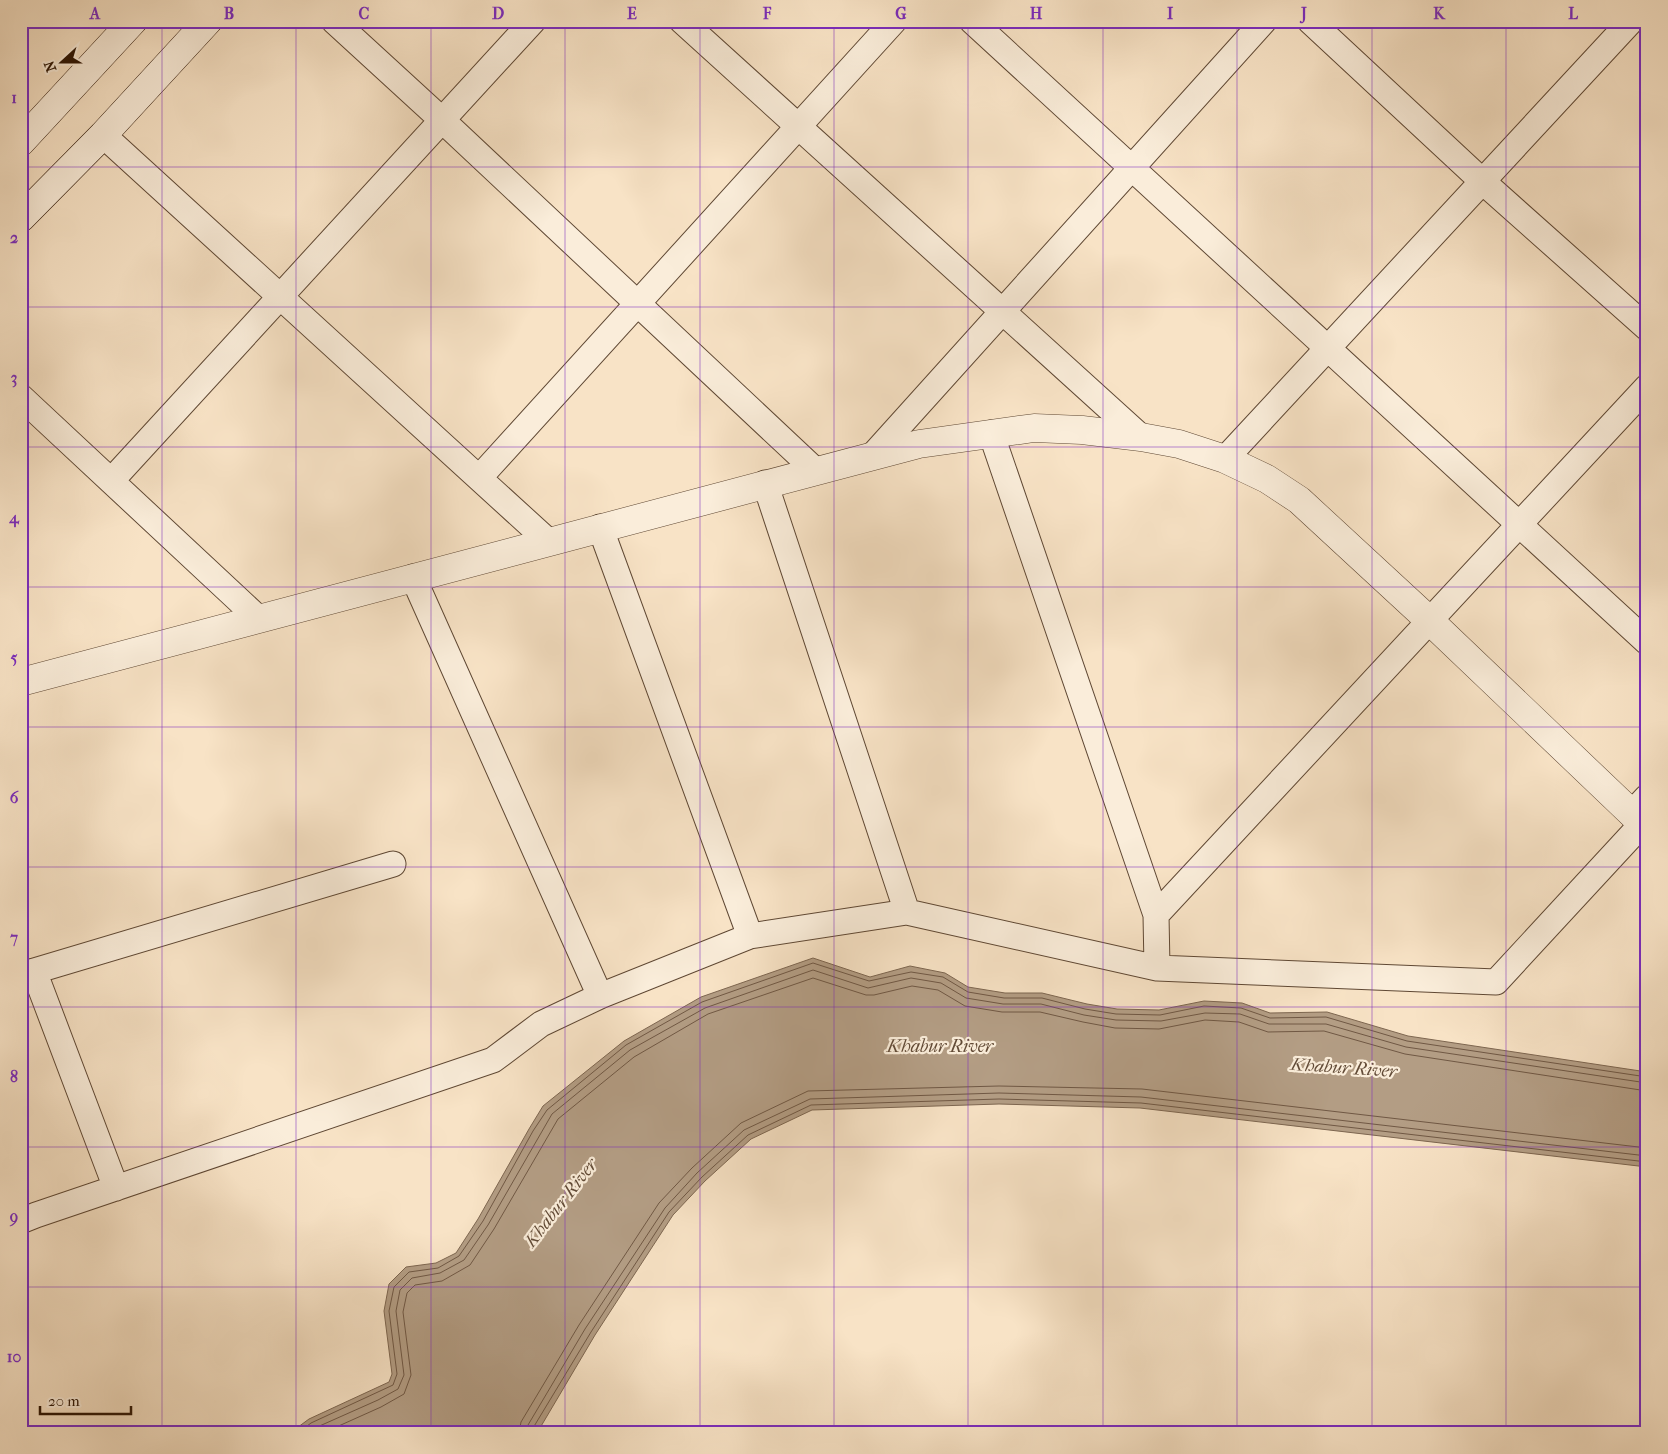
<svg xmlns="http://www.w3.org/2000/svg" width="1668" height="1454" viewBox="0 0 1668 1454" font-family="'IM FELL French Canon',serif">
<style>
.water{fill:#b39d84;stroke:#7d6650}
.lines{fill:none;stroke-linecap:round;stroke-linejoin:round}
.shore{stroke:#705844;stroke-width:1}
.minor-casing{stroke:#5f4834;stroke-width:27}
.tertiary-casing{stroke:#5f4834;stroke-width:29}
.secondary-casing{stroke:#2c1403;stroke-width:29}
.minor{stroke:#faedda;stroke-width:25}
.tertiary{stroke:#faedda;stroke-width:28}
.secondary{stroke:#faedda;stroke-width:28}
.grid{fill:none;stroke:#7b2cbf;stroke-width:1;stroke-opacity:0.55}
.labels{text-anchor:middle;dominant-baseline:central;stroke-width:4.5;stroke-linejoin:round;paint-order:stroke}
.water-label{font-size:18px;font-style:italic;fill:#624b37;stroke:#faedda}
.neatline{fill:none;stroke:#7b2cbf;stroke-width:2}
.grid-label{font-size:16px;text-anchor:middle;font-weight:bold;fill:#7b2cbf}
</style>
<rect width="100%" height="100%" fill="#f8e3c6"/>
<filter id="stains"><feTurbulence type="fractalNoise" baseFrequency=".004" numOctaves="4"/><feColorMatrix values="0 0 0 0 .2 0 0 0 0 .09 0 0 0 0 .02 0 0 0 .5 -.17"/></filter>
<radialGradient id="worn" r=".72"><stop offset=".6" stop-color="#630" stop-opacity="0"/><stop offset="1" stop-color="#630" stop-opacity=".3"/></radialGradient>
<path class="water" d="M813,958l57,19 40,-11 35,7 23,14 37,6h37l45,11 30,5 42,1 45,-9 38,2 28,10 57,-1 81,24 239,36v95l-507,-59 -141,-4 -187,6 -61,29 -46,42 -32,34 -78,120 -58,98h-247l19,-14 80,-37 3,-8 -8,-63 5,-27 17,-17 30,-4 20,-10 22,-34 51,-90 14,-23 81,-65 77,-44z"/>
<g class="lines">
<path class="shore" d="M298,1433l13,-10 82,-38 4,-11 -8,-63 5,-24 15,-15 29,-4 21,-12 24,-35 50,-90 14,-21 79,-65 76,-43 111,-39 56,18 42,-9 32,5 25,15 36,6h38l43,11 31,5 44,1 44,-9 37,2 29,10 56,-1 81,24 240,36
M309,1433l6,-5 63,-28 20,-11 6,-14 -8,-64 4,-21 12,-12 28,-5 24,-13 24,-35 64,-111 78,-64 75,-42 108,-38 55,18 43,-10 30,5 25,15 37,6h38l43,11 32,5 45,1 44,-8 35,1 29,10h57l80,23 241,36
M323,1433l58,-26 23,-13 7,-19 -8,-63 4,-19 8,-8 27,-4 28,-16 24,-36 64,-110 76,-62 74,-43 105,-36 53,17h8l38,-9 26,4 27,16 37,6h38l43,10 32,6 44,1 46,-9 34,2 29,10 56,-1 81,23 242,37
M519,1433l2,-11 58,-97 80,-122 33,-35 49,-45 67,-32 191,-5 143,3 505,59
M526,1433l2,-8 57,-96 80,-121 32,-35 47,-43 66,-31 189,-6 142,4 506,59
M533,1433v-5l58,-96 78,-120 33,-35 46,-42 63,-30 188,-6 142,4 506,59"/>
<defs>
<path id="minor" d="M334,21l108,99 373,350
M682,21l459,416
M972,21l675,621
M1310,21l172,160 165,147
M103,135l446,407
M21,397l238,222
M991,433l165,482 1,53
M873,455l391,-434
M1225,459l406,-438
M479,478l415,-457
M111,481l422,-460
M765,483l142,429
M600,527l150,409
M413,577l187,419
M1631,814l16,-17
M1156,915l491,-528
M34,971l82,217
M21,975l372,-111
M21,1221l15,-6 457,-155 48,-36 59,-28 150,-60 157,-24 250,56 339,14 146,-158"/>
<path id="tertiary" d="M21,682l898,-238 115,-16 48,2 59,7 38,7 46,15 42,20 32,21 131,121 217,207"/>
<path id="secondary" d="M21,142l112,-121
M21,218l82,-83 105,-114"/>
</defs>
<use href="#minor" class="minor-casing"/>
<use href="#tertiary" class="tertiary-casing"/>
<use href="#secondary" class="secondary-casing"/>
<use href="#minor" class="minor"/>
<use href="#tertiary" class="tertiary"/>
<use href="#secondary" class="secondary"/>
</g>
<path class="grid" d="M162,21v1412M296,21v1412M431,21v1412M565,21v1412M700,21v1412M834,21v1412M968,21v1412M1103,21v1412M1237,21v1412M1372,21v1412M1506,21v1412M21,167h1626M21,307h1626M21,447h1626M21,587h1626M21,727h1626M21,867h1626M21,1007h1626M21,1147h1626M21,1287h1626"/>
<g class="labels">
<g class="water-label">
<text x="940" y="1046">Khabur River</text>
<text transform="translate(1344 1068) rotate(4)">Khabur River</text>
<text transform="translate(561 1203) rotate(-52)">Khabur River</text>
</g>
</g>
<rect width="1668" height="1454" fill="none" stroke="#f8e3c6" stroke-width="55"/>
<g transform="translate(62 62) rotate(249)" stroke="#faedda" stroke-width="4" paint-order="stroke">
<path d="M0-4L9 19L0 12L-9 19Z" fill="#2c1403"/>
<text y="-8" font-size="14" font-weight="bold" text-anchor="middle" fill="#2c1403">N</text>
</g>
<path d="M40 1406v8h91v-8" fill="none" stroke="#2c1403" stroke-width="2.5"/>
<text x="48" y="1406" font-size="15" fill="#2c1403" stroke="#faedda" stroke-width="4" paint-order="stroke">20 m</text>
<rect x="28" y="28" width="1612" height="1398" class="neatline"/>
<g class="grid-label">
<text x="95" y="19">A</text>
<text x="229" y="19">B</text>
<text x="364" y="19">C</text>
<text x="498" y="19">D</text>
<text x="632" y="19">E</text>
<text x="767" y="19">F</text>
<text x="901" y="19">G</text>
<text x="1036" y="19">H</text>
<text x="1170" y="19">I</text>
<text x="1304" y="19">J</text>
<text x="1439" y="19">K</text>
<text x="1573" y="19">L</text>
<text x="14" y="103">1</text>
<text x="14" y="243">2</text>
<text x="14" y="383">3</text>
<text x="14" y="523">4</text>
<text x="14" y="663">5</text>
<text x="14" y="803">6</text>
<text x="14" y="943">7</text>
<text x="14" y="1082">8</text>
<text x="14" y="1222">9</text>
<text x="14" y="1362">10</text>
</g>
<rect width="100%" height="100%" filter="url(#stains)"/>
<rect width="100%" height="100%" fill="url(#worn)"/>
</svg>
